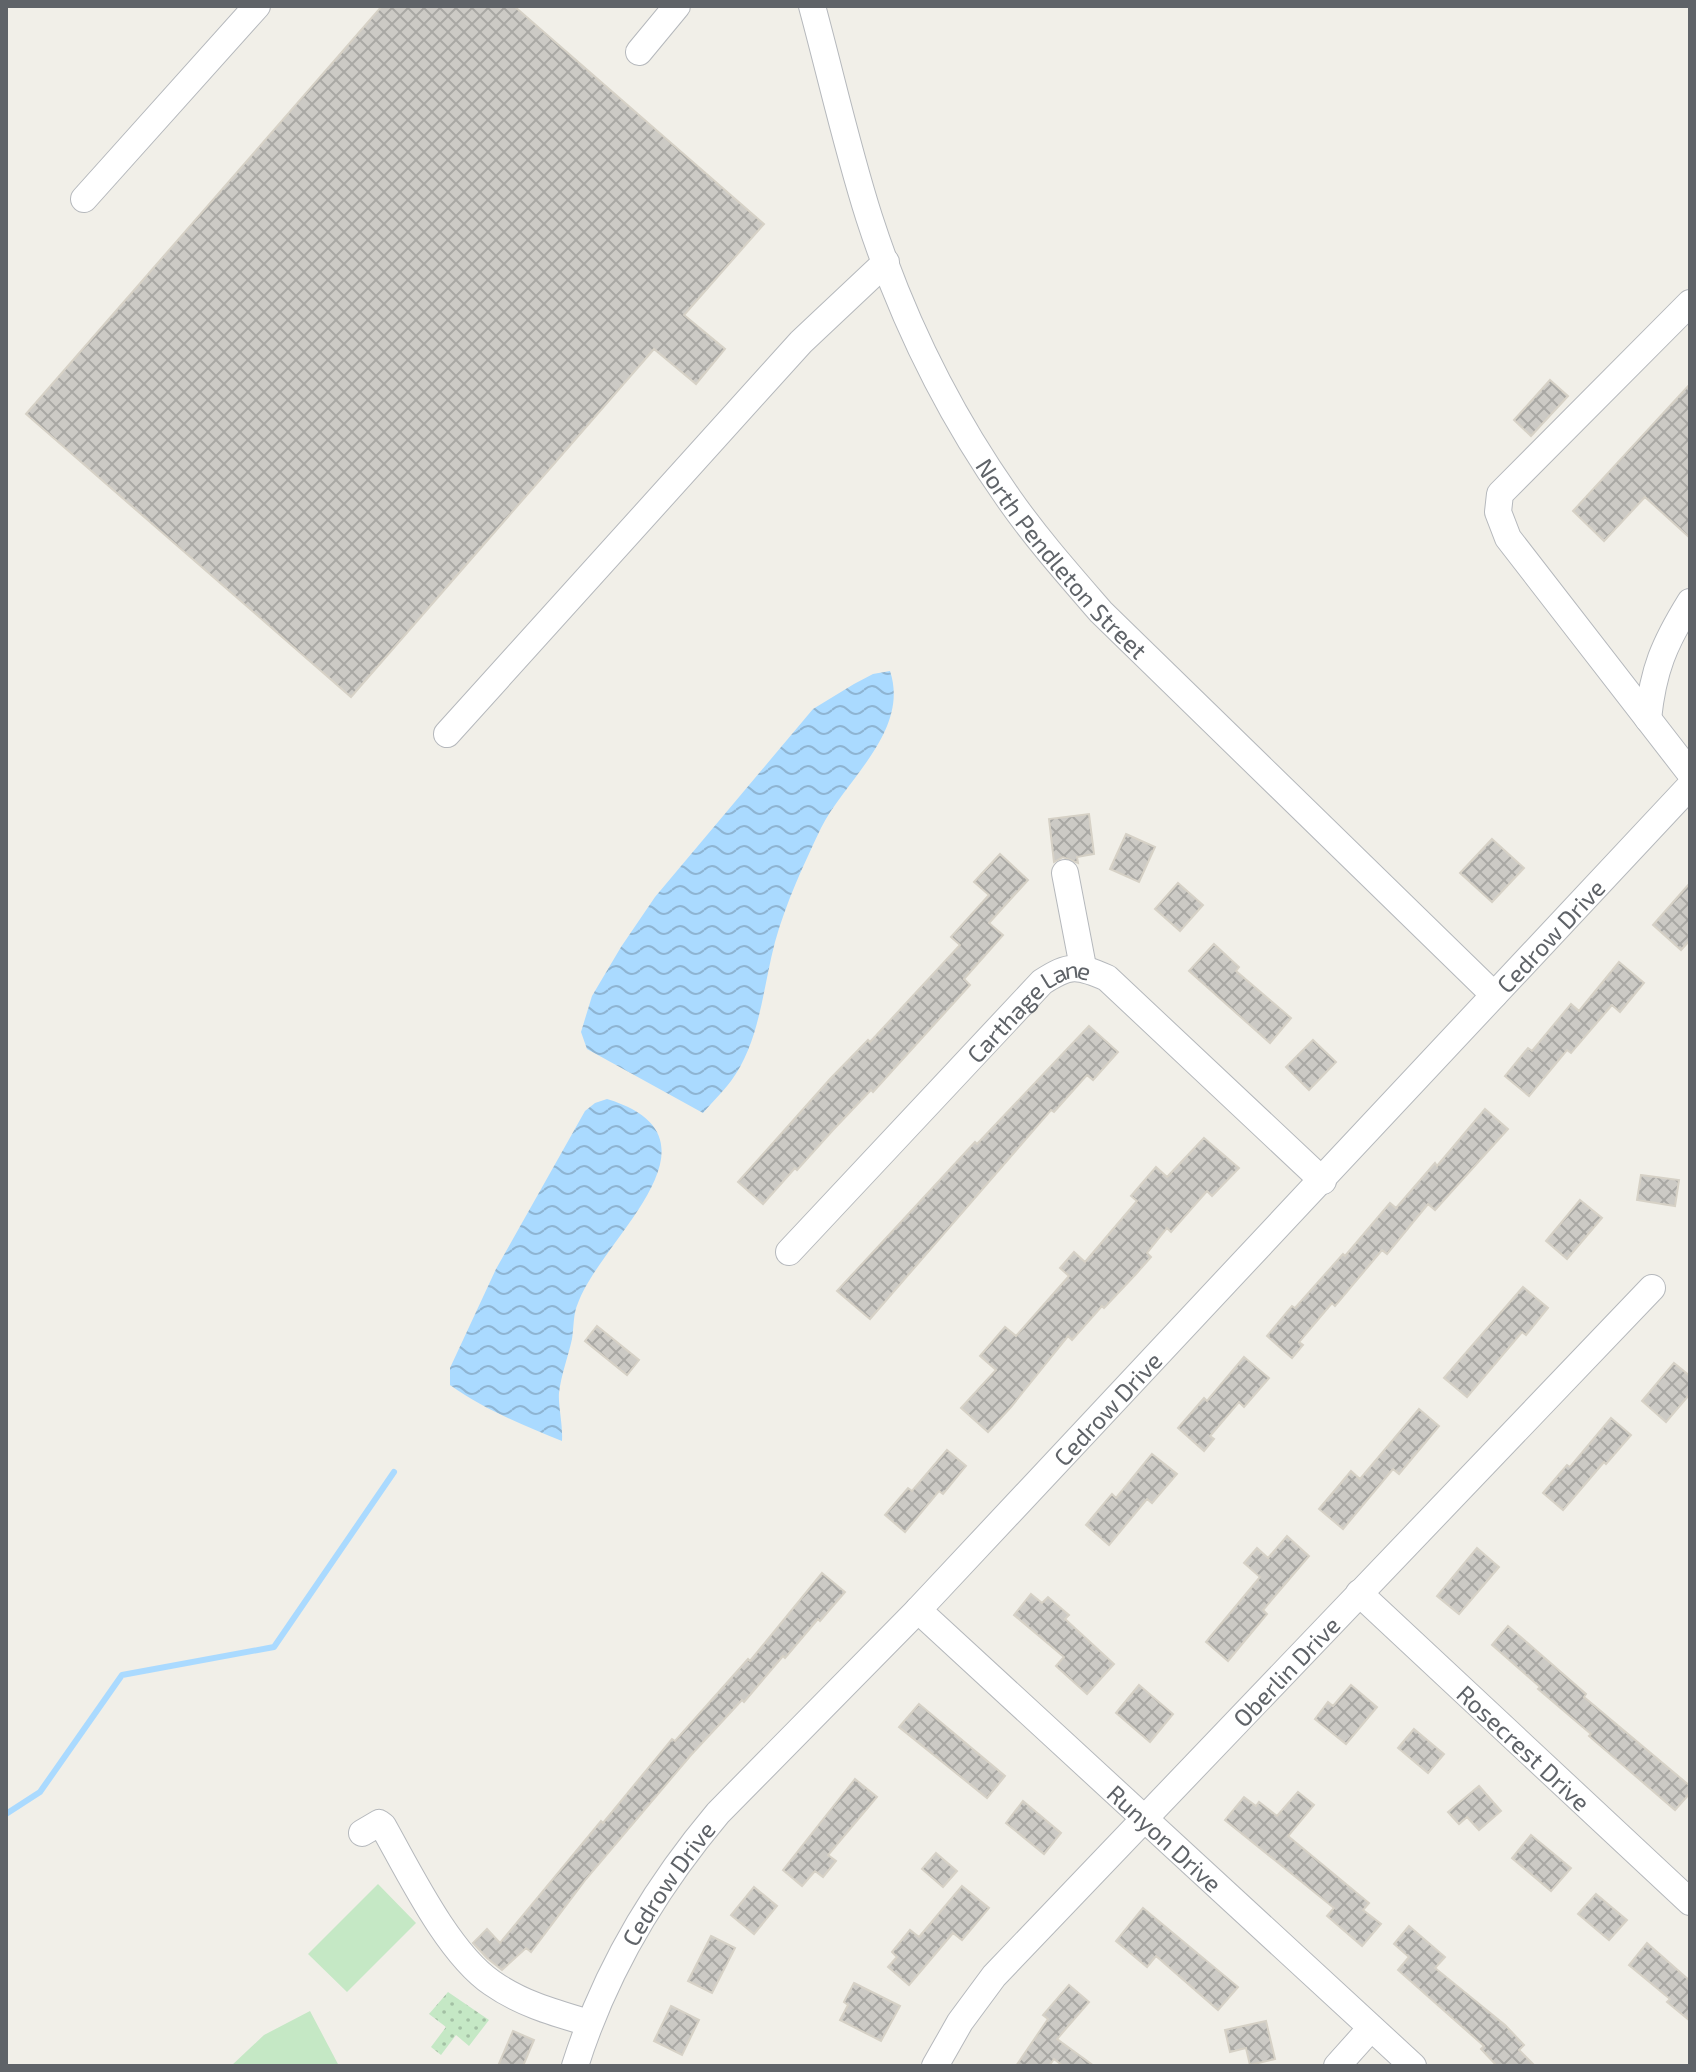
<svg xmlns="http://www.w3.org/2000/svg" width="1696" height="2072" viewBox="0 0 1696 2072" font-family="'Exo 2',sans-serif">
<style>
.grass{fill:#c5e8c5}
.park{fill:url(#park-dots)}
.water{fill:url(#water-waves)}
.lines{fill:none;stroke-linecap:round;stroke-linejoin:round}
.stream{stroke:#aadaff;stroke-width:6}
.building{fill:url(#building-cross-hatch);stroke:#d6d1c6;stroke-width:2}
.minor-casing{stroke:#b5b8bc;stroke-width:28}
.minor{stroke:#fff;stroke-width:26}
.labels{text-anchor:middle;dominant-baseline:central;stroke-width:6;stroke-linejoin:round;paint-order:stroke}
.street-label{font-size:24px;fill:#5f6368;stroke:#fff}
</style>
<defs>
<pattern id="park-dots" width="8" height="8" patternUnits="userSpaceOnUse" patternTransform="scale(2)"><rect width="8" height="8" fill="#c5e8c5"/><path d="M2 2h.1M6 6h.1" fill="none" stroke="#a3c0a4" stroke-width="1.8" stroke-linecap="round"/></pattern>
<pattern id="water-waves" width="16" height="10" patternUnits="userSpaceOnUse" patternTransform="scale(2)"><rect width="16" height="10" fill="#aadaff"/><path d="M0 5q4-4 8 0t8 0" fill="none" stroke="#8eb4d2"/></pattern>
<pattern id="building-cross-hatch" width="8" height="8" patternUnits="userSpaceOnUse" patternTransform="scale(2)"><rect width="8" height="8" fill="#cccac5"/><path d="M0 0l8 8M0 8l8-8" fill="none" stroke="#a9a8a4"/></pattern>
</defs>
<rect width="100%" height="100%" fill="#f1efe8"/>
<path class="grass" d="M378,1884l38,39 -69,69 -39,-38z
M310,2011l29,55h-108l33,-31z"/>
<path class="park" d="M448,1992l41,28 -20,26 -13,-11 -15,20 -10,-8 15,-20 -17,-13z"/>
<path class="water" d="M890,671c20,60 -45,109 -69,157 -17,36 -35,74 -46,114 -12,45 -15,100 -44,139 -8,11 -19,21 -28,32l-116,-64 -6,-17 11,-36 29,-49 34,-50 158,-188 41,-25 19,-10z
M607,1099c128,39 -6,140 -29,204 -5,11 -4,24 -6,36 -4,18 -11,36 -13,54 -1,12 4,32 3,48 -39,-16 -77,-31 -112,-56v-17l46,-99 89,-158 10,-8z"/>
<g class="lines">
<path class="stream" d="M6,1814l34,-22 82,-117 152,-28 120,-175"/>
</g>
<path class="building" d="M382,6h132l250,218 -80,91 41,34 -29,35 -42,-35 -303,348 -325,-283z
M1550,380l18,16 -37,40 -17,-16z
M1690,384v154l-45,-41 -41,44 -31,-30z
M1089,814l5,40 -17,3 1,6 -15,-6 -9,5 -5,-43z
M1126,834l29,13 -16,35 -29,-13z
M1492,839l32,29 -32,34 -32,-29z
M1000,854l28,26 -39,43 14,12 -39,44 6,6 -97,107 -2,-2 -38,40 -36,40 -2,-2 -32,36 -25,-22 92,-103 38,-39 2,2 90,-97 -9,-8 38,-42 -15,-13z
M1178,883l25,22 -23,26 -25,-22z
M1690,883v57l-9,10 -28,-25z
M1214,944l25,23 -3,4 55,47 -21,25 -81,-72z
M1619,962l25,21 -24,29 -8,-7 -41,48 -4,-3 -38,46 -24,-20 23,-28 4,3 39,-47 8,7z
M1089,1026l29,26 -25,28 -6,-5 -33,37 -3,-2 -181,209 -33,-28 138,-149 2,2z
M1313,1040l23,22 -27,28 -23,-23z
M1485,1109l23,20 -73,81 -7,-6 -41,50 -5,-4 -47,56 -3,-3 -33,39 4,3 -11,13 -25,-22 25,-30 3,2 48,-54 2,2 45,-53 6,5 39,-45 2,3z
M1204,1138l35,30 -27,28 -5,-5 -36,41 -4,-4 -20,25 4,4 -15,17 -32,34 -2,-2 -30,34 -4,-4 -57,71 -23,25 -27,-24 35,-38 -16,-14 25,-29 11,9 53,-60 -9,-8 14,-16 11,10 52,-61 -6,-5 25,-29 11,10z
M1641,1175l38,5 -4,26 -38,-6z
M1580,1200l22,18 -35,41 -21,-18z
M1523,1287l25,21 -22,27 -4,-3 -55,65 -23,-19z
M597,1326l42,34 -12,15 -42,-34z
M1244,1357l25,21 -25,29 -5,-5 -29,34 4,3 -10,12 -26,-23 26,-30 3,3z
M1674,1363l16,13v18l-24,28 -24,-21z
M1419,1409l20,17 -40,48 -6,-5 -50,60 -24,-20 32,-38 9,8z
M1611,1418l20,17 -25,29 -2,-2 -41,48 -20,-17 24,-28 3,2z
M947,1450l19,16 -23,28 -4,-3 -34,41 -20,-17 23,-27 4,3z
M1152,1454l25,20 -25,29 -5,-4 -38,46 -23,-20 26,-31 4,4z
M1287,1536l22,20 -46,54 4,4 -39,47 -22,-19 54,-65 -16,-14 13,-15 11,10z
M1477,1548l22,19 -40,47 -22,-18z
M822,1573l23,19 -25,29 -2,-2 -33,39 -2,-2 -39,46 -2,-2 -51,55 -105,124 -55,73 -5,-4 -24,22 -15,-12 -14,-15 14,-14 13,14 101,-122 2,2 69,-84 3,2 73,-82 2,2z
M1031,1594l11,9 6,-6 21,18 -4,4 49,45 -27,30 -31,-28 8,-9 -50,-42z
M1508,1626l78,68 -2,3 106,89v7l-15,17 -86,-74 2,-2 -53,-45 2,-2 -48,-42z
M1139,1685l34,29 -23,28 -34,-29z
M1351,1685l26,22 -31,37 -31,-25 13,-17 5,4z
M919,1704l86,72 -18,22 -88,-71z
M1414,1729l30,25 -16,19 -30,-25z
M855,1779l22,18 -49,58 8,6 -13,16 -8,-6 -13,15 -19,-16z
M1479,1786l22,25 -22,19 -12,-13 -8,7 -11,-12z
M1298,1792l16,13 -26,31 81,67 -6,7 18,14 -19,22 -35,-30 7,-8 -109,-88 19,-23 12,9 3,-4 18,14z
M1023,1801l38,32 -17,21 -38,-31z
M1531,1835l40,33 -20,23 -39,-33z
M936,1853l21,18 -14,16 -21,-18z
M962,1886l27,22 -27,32 -9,-7 -44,52 -21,-18 9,-10 -5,-5 18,-22 9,7z
M754,1887l23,19 -23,28 -23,-19z
M1596,1894l31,26 -18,20 -31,-26z
M1143,1908l95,79 -20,23 -62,-54 -9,11 -31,-26z
M1409,1926l36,31 -10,11 70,57 19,20 -5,5 16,16h-38l-16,-17 3,-3 -86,-76 11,-13 -15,-13z
M711,1936l24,12 -23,45 -24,-12z
M1647,1943l43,38v40l-23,-19 3,-3 -41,-34z
M854,1983l46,23 -19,35 -41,-21 8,-15 -4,-3z
M1069,1985l20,17 -32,37 37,27h-31l-9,-7 -5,7h-33l32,-47 -5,-4z
M671,2006l28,14 -17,35 -28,-14z
M1266,2021l9,38 -25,6 -4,-17 -16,4 -5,-22z
M513,2031l21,9 -11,26h-25z"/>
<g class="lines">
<defs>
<g id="minor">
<path id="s1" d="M812,6c19,70 35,142 57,211 32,99 80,197 140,282 28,40 60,76 92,113l393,383"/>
<path d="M639,52l38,-46"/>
<path d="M84,199l173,-193"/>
<path d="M1690,303l-190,191 -2,18 10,26 182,235"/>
<path d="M1648,719c5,-49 16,-75 42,-117"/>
<path d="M447,734l354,-392 85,-80"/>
<path d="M1065,873l18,94"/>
<path id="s2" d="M789,1252l253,-270c28,-18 35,-17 65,-4l216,203"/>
<path id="s3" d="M1359,1593l331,309"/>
<path id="s4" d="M918,1610l495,456"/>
<path d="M362,1833l17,-10 4,3c26,46 65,127 109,157 30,21 63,30 97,40"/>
<path id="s5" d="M575,2066c30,-95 79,-177 143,-253l200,-203 772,-824"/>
<path id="s6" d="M935,2066l25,-44 34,-46 658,-688"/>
<path d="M1337,2066l34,-38"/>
</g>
</defs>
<use href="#minor" class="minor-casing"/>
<use href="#minor" class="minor"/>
</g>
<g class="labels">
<g class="street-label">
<text stroke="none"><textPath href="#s1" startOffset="614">North Pendleton Street</textPath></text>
<text stroke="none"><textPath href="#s5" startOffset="1502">Cedrow Drive</textPath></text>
<text stroke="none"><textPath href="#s2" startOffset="344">Carthage Lane</textPath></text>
<text stroke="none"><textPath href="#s5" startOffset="854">Cedrow Drive</textPath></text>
<text stroke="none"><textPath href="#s6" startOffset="530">Oberlin Drive</textPath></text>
<text stroke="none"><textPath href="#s3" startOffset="226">Rosecrest Drive</textPath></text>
<text stroke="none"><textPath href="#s4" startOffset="336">Runyon Drive</textPath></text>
<text stroke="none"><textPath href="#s5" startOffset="206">Cedrow Drive</textPath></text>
</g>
</g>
<rect width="1696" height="2072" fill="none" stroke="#5f6368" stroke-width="16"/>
</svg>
